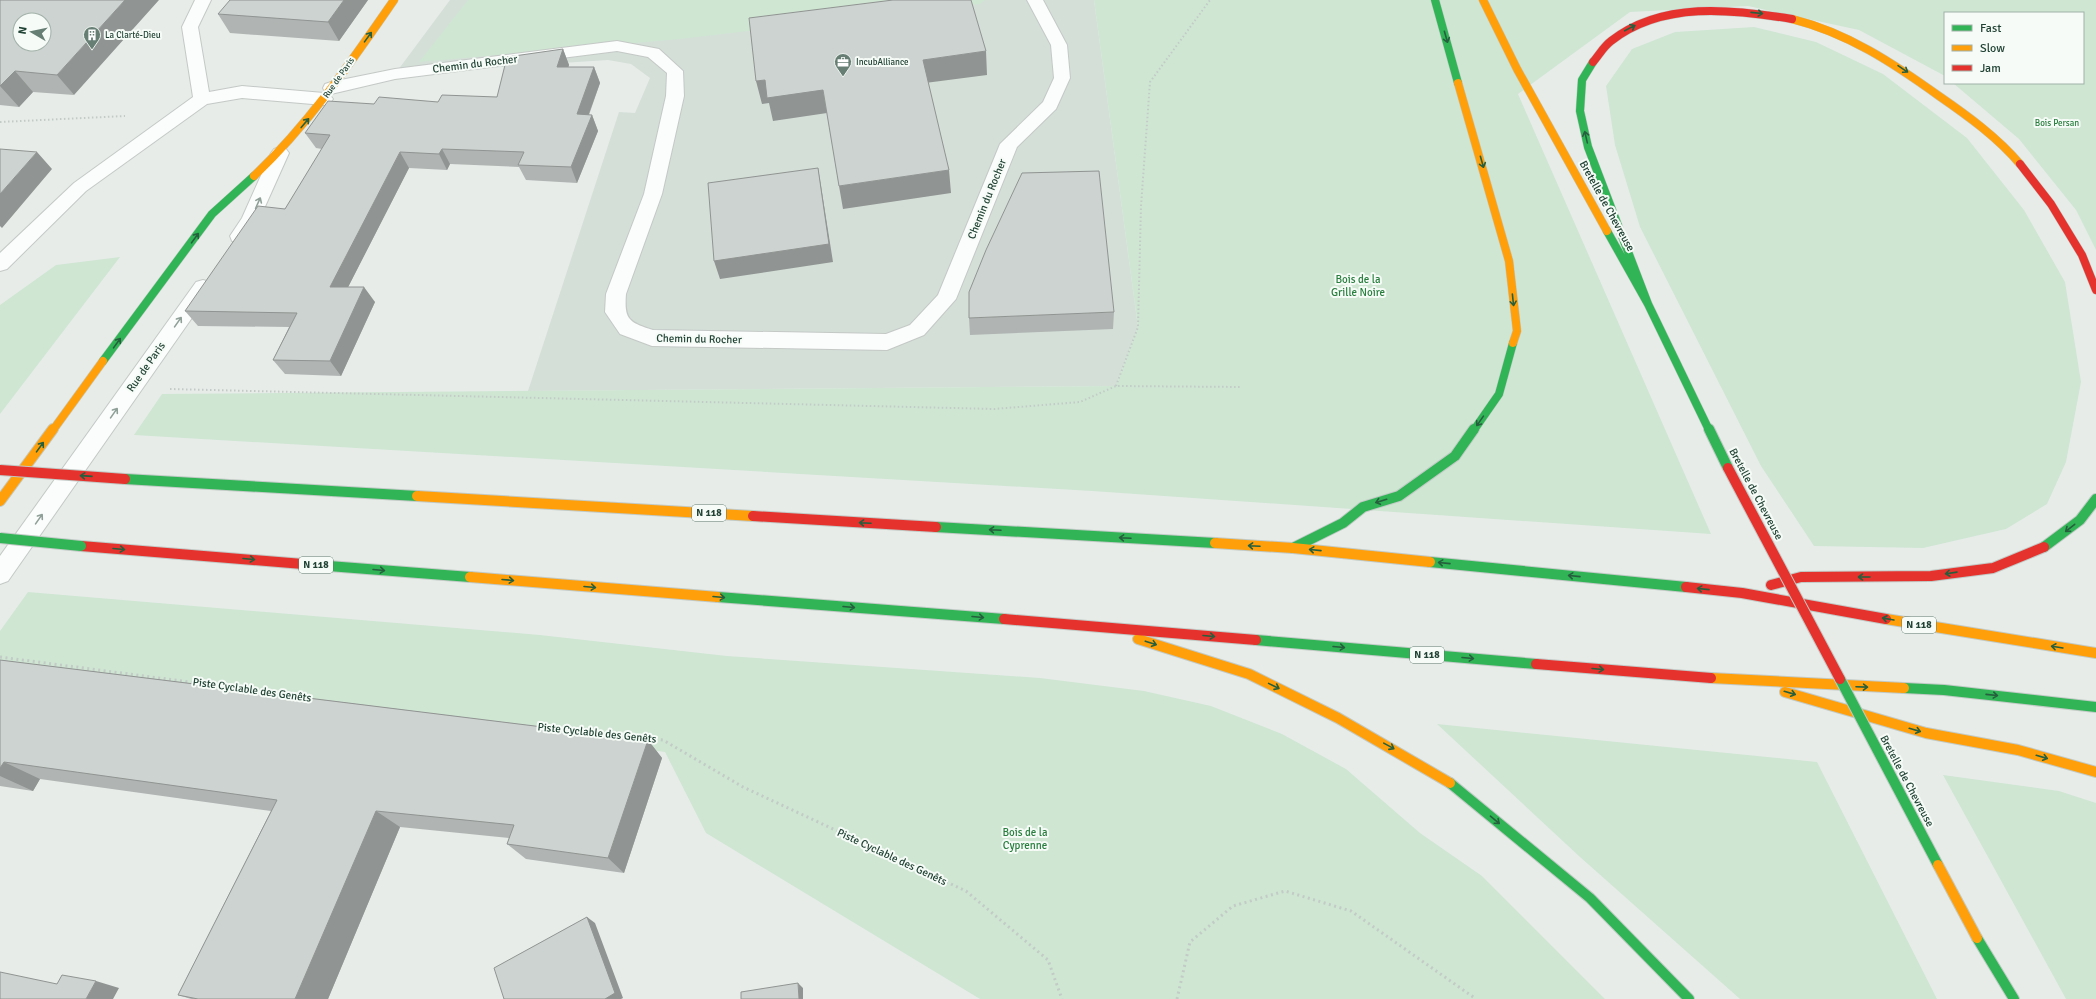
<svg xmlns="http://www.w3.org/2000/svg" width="2096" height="999" viewBox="0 0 2096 999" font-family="Signika,sans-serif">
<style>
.built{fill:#d4dfd8}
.green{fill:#cfe6d3}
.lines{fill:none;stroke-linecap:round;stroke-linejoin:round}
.lane-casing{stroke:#c4c9c6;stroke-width:2}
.street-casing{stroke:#c4c9c6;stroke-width:2}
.fast-far1-casing{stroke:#c2cac6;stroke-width:9}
.fast-casing{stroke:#c2cac6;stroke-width:12}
.slow-far1-casing{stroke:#c2cac6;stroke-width:9}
.slow-casing{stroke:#c2cac6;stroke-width:12}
.jam-far1-casing{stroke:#c2cac6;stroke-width:9}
.jam-casing{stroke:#c2cac6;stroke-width:12}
.path-far1{stroke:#c2cbc6;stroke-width:2;stroke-dasharray:1.5 2.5;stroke-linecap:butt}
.path{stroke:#c2cbc6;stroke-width:3;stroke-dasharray:2 3.5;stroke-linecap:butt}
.lane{fill:#fbfcfc;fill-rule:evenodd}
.street{fill:#fbfcfc;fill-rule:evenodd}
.fast-far1{stroke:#30b455;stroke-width:8}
.fast{stroke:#30b455;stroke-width:10}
.slow-far1{stroke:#ff9f0a;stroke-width:8}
.slow{stroke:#ff9f0a;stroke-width:10}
.jam-far1{stroke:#e5322d;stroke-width:8}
.jam{stroke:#e5322d;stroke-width:10}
.fast-bridge-casing{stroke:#c2cac6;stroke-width:12;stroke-linecap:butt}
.slow-bridge-casing{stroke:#c2cac6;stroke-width:12;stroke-linecap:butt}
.jam-bridge-casing{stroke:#c2cac6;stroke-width:12;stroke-linecap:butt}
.fast-bridge{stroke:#30b455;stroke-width:10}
.slow-bridge{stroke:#ff9f0a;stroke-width:10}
.jam-bridge{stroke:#e5322d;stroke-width:10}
.wall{fill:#b0b5b3}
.shaded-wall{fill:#909492}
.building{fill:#cdd3d0;stroke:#909492;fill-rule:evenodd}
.oneway{stroke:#255f3d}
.oneway2{stroke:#8ea098}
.labels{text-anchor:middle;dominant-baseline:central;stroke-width:4;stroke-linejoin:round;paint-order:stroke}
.far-poi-label{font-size:9px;fill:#214335;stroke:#f6fbf7;text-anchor:start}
.far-street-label{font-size:9px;fill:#214335;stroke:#f6fbf7}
.far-park-label{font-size:9px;fill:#277e3d;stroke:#f6fbf7}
.shield{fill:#f6fbf7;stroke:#617a6f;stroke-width:1}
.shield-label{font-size:10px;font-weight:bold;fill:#214335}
.street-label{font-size:11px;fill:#214335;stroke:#f6fbf7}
.park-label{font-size:11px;fill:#277e3d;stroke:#f6fbf7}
</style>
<rect width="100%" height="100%" fill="#e7ece9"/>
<path class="built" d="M450,0h644l44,327 -22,59 -588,5 91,-279 16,1 15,-35 -19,-14 -23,-4 -213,14z"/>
<path class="green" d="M468,0h517l-5,4 -300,35 -261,23z
M1094,0h1002v250l-20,-40 -57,-71 -66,-56h130v-70h-138v63l-86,-46 -111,-24 -118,6 -112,82 193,440 -619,-43 -958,-56 28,-41 954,-8 22,-59z
M1754,27l62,15 67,32 84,64 57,72 41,72 16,100 -15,80 -19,42 -41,25 -83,19 -109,-2 -53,-80 -121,-239 -25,-82 -9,-59 26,-37 43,-17z
M120,257l-120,157v-109l56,-40z
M28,592l512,43 187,21 313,22 104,13 67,15 71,28 64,35 74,64 62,43 123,123h-625l-274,-166 -41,-81 -665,-87v-34z
M1437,724l380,38 120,237h-197l-160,-142z
M1943,775l116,16 37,12v196h-30z"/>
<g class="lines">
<defs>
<path id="lane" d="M195,0h16l-13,27 11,65 33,-6 82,7 6,2 3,4 -3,4 -6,2 -82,-7 -35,6 -121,87 -79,78 -7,2v-18l74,-70 119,-86 -11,-70z
M1027,0h16l24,45 3,33 -14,31 -39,38 -61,152 -32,36 -37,15 -235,-4 -32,-12 -15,-22 1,-18 38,-100 22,-98 1,-23 -19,-16 -31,-6 -222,28 -64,15 -6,-2 -2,-4 2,-4 6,-2 64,-13 222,-28 42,8 24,22 1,25 -22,98 -36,100c-2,26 3,28 27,36l233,4 24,-9 28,-30 62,-151 43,-42 11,-24 -3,-33z"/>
<path id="street" d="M280,147l6,2 3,4 -30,67 -13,21 -7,2 -7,-2 -2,-5 12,-18 29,-65 3,-4z
M203,280l7,2 3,5 -3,5 -202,289 -8,3v-28l196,-274z"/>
<path id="fast-far1" d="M1435,0l23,83
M1593,62l-11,18 -2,31 8,36 60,157
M1607,231l41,73 61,126
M103,361l109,-147 42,-38
M1474,430l25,-36 14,-51"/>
<path id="fast" d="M1709,429l19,39
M125,479l292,17
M936,527l279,16
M2044,547l36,-27 16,-21
M1293,548l50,-25 20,-16 36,-11 56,-40 19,-27
M1430,562l256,25
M303,564l167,13
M718,597l286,22
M1256,640l280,24
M1904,688l40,2 152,17
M1450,783l140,115 99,101
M1977,938l37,61"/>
<path id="slow-far1" d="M1483,0l34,69 90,162
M1792,19c56,14 101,44 147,77 29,20 58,41 81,68
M1458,83l51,178 8,70 -4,12
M254,176c55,-52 97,-114 140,-176
M53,430l50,-69"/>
<path id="slow" d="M417,496l336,20
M0,501l53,-72
M1215,543l78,5 137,14
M470,577l248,20
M1886,619l210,34
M1138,639l111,35 89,44 112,65
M1711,678l193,10
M1785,692l141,41 92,17 78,22"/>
<path id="jam-far1" d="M1593,62c6,-7 11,-16 18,-21 51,-40 121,-32 181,-22
M2020,164l31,40 31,51 14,35"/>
<path id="jam" d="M753,516l183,11
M81,546l222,18
M1771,585l30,-8 130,-1 62,-8 51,-21
M1686,587l56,6 144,26
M1004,619l252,21
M1536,664l175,14"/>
</defs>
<use href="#lane" class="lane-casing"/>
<use href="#street" class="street-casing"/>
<use href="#fast-far1" class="fast-far1-casing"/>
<use href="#fast" class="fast-casing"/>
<use href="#slow-far1" class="slow-far1-casing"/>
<use href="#slow" class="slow-casing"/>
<use href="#jam-far1" class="jam-far1-casing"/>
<use href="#jam" class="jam-casing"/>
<path class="path-far1" d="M0,122l125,-6
M1116,386l22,-59 3,-121 9,-124 60,-82
M170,389l824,20 86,-7 36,-16 126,1"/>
<path class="path" d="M0,657l303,40
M546,727l117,13 80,47 223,104 82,69 14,39
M1177,999l13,-57 43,-36 52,-15 66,20 125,88"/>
<use href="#lane" class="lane"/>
<use href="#street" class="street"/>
<use href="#fast-far1" class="fast-far1"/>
<use href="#fast" class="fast"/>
<use href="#slow-far1" class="slow-far1"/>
<use href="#slow" class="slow"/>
<use href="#jam-far1" class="jam-far1"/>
<use href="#jam" class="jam"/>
<defs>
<path id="fast-bridge" d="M0,538l81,8
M1840,679l98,186"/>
<path id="slow-bridge" d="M1938,865l39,73"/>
<path id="jam-bridge" d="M1728,468l112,211
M0,470l125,9"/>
</defs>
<use href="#fast-bridge" class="fast-bridge-casing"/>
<use href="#slow-bridge" class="slow-bridge-casing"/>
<use href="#jam-bridge" class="jam-bridge-casing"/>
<use href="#fast-bridge" class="fast-bridge"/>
<use href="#slow-bridge" class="slow-bridge"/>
<use href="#jam-bridge" class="jam-bridge"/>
</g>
<path class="wall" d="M0,0l74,95 -41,-3 -14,15 -19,-2z
M368,0l-29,41 -109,-8 -12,-19z
M563,49l6,16 -1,2h26l6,16 -11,32h3l6,16 -21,52 -51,-3 -7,-13 -69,-3 -3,6 -38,-2 -61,119 27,15 -34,74 -56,-2 -12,-14 16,-33 -91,-1 -13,-15 100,-102 37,-60 -6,-1 -11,-15 69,-29 64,-2 59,-5z
M1114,312l-1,17 -143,6 -1,-17z
M0,660l648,80 14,18 -38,115 -98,-14 -19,-15 2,-6 -109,-11 -72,172h-137l-13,-4 93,-184 -231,-32 -7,12 -33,-5z"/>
<path class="shaded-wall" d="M125,0h34l-85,95 -17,-20z
M344,0h24l-29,41 -11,-19z
M563,49l6,16 -5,18 -7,-16z
M986,51l1,24 -62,8 -2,-23z
M594,67l6,16 -17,47 -6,-16z
M15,71l18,21 -14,15 -19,-21z
M765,80l58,10 4,23 -54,8 -4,-18 -7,1 -6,-23z
M592,115l6,16 -21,52 -6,-16z
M442,149l8,15 -3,6 -8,-16z
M37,152l15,17 -50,59 -2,-2v-32z
M400,152l9,16 -68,133 -11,-14z
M818,168l3,18 12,76 -113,17 -6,-18z
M949,170l2,23 -108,16 -4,-23z
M364,287l11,15 -34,74 -11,-15z
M648,740l14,18 -38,115 -16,-15z
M4,762l36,17 -7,12 -33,-15v-8z
M376,811l24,16 -72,172h-33z
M587,917l8,6 28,75 -2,1h-16z
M96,981l23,7 -6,11h-27z
M798,983l5,5v11h-4z"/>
<path class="building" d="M0,0h125l-68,75 -42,-4 -15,15zM20,20h24v24h-24z
M230,0h114l-16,22 -110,-8z
M893,0h78l15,51 -63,9 26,110 -110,16 -16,-96 -56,8 -2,-18 -9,1 -7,-63z
M563,49l-6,18h37l-17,47 15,1 -21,52 -53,-2 6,-13 -82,-3 -3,5 -39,-2 -70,135h34l-34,74 -57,-1 24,-47 -112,-2 73,-105 27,3 45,-74 -25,-2 23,-32 46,3 5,-7 59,5 4,-7 55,2 10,-40z
M0,149l37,3 -37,42z
M818,168l11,76 -115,17 -6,-78z
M1099,171l15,141 -145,6v-26l17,-42 36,-77z
M0,660l648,80 -40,118 -101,-14 7,-19 -138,-14 -81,188h-97l-20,-4 99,-195 -273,-38 -4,6z
M587,917l28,76 -10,6h-101l-10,-31z
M0,972l57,12 5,-9 34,6 -10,18h-86z
M798,983l1,16h-58v-7z"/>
<defs><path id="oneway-shaft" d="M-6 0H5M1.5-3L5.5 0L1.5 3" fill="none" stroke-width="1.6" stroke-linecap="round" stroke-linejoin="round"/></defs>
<g class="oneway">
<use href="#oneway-shaft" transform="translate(1757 13) rotate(6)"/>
<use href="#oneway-shaft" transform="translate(1630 28) rotate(-28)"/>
<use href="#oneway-shaft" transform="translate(368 37) rotate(-54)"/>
<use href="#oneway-shaft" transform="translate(1446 37) rotate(74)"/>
<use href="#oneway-shaft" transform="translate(1903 69) rotate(34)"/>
<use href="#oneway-shaft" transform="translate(305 123) rotate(-50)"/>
<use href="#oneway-shaft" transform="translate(1586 137) rotate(-103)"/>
<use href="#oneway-shaft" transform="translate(1482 162) rotate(74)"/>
<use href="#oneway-shaft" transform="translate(195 238) rotate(-54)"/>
<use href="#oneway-shaft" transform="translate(1513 300) rotate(84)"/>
<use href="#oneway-shaft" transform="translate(117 343) rotate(-54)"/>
<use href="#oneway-shaft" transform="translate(1480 421) rotate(125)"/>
<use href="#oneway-shaft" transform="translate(40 447) rotate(-54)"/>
<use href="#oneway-shaft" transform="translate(86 476) rotate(-176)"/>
<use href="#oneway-shaft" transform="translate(1381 501) rotate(163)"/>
<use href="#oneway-shaft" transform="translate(865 523) rotate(-177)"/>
<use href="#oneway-shaft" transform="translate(2070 528) rotate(142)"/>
<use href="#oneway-shaft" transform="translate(995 530) rotate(-177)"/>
<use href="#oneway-shaft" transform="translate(1125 538) rotate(-177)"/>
<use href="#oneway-shaft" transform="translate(1254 546) rotate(-177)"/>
<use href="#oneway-shaft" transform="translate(119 549) rotate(5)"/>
<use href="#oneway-shaft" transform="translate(1315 550) rotate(-174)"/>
<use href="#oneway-shaft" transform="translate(249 559) rotate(5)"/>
<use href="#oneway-shaft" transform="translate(1444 563) rotate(-174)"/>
<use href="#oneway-shaft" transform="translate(379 570) rotate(5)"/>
<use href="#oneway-shaft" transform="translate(1951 573) rotate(172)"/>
<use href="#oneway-shaft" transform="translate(1574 576) rotate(-174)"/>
<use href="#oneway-shaft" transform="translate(1864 577) rotate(180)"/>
<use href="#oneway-shaft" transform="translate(508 580) rotate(5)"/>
<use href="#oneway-shaft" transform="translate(590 587) rotate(5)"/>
<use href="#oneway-shaft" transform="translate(1703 589) rotate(-174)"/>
<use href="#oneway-shaft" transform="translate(719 597) rotate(5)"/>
<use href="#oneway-shaft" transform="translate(849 607) rotate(5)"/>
<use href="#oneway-shaft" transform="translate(978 617) rotate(5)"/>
<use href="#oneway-shaft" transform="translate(1888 619) rotate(-170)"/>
<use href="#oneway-shaft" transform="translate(1209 636) rotate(5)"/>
<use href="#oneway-shaft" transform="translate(1151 643) rotate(18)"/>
<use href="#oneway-shaft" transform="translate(1339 647) rotate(5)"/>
<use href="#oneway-shaft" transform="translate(2057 647) rotate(-171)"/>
<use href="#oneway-shaft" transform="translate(1468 658) rotate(5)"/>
<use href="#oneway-shaft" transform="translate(1598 669) rotate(5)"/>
<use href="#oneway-shaft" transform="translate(1274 686) rotate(26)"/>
<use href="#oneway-shaft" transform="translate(1862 687) rotate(2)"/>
<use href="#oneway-shaft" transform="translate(1790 693) rotate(16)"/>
<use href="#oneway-shaft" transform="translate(1992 695) rotate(6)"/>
<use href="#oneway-shaft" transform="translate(1915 730) rotate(16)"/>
<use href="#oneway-shaft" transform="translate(1389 746) rotate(29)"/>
<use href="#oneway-shaft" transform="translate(2042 757) rotate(16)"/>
<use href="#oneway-shaft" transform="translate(1495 820) rotate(40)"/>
</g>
<g class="oneway2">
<use href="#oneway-shaft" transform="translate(258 203) rotate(-66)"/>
<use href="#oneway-shaft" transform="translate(178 322) rotate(-55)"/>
<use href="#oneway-shaft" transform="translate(114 413) rotate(-55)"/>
<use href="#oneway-shaft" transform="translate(39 519) rotate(-55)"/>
</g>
<defs>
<symbol id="building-pin" viewBox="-11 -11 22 30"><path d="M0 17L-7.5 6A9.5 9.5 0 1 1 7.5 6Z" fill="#667e74" stroke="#f6fbf7"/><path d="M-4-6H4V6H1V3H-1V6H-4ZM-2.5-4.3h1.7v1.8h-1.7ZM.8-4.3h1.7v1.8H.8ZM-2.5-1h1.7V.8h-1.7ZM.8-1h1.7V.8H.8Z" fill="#fff"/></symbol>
<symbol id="office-pin" viewBox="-11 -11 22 30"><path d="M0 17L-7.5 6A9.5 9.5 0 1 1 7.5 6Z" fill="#667e74" stroke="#f6fbf7"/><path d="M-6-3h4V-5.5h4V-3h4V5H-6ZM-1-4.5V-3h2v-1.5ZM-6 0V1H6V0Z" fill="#fff"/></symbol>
</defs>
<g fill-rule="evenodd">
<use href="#building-pin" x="82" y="25" width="20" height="27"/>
<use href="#office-pin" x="833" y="52" width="20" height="27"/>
</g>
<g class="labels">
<g class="far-poi-label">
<text x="105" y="35">La Clarté-Dieu</text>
<text x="856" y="62">IncubAlliance</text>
</g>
<g class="far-street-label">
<text transform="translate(339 78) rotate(-55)">Rue de Paris</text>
</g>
<g class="far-park-label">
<text x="2057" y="123">Bois Persan</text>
</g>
<g class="shield">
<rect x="692" y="505" width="34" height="16" rx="3"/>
<rect x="299" y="557" width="34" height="16" rx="3"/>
<rect x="1902" y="617" width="34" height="16" rx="3"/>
<rect x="1410" y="647" width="34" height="16" rx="3"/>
</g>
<g class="shield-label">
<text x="709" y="513">N 118</text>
<text x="316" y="565">N 118</text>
<text x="1919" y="625">N 118</text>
<text x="1427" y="655">N 118</text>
</g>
<g class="street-label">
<text transform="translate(475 64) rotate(-7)">Chemin du Rocher</text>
<text transform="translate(987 199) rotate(-68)">Chemin du Rocher</text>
<text transform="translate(1607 206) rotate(61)">Bretelle de Chevreuse</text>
<text transform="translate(699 339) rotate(1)">Chemin du Rocher</text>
<text transform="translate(146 367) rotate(-55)">Rue de Paris</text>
<text transform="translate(1756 494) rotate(62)">Bretelle de Chevreuse</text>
<text transform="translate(252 690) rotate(8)">Piste Cyclable des Genêts</text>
<text transform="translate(597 733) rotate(6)">Piste Cyclable des Genêts</text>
<text transform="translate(1907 781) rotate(62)">Bretelle de Chevreuse</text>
<text transform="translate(892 857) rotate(25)">Piste Cyclable des Genêts</text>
</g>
<g class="park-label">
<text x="1358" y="279">Bois de la<tspan x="1358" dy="13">Grille Noire</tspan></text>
<text x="1025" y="832">Bois de la<tspan x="1025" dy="13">Cyprenne</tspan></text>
</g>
</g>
<rect x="1944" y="12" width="140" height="72" fill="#f6fbf7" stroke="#a1b1a9"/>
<rect x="1952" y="25" width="20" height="6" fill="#30b455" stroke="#a1b1a9"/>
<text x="1980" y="32" font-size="12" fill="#214335">Fast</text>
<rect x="1952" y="45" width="20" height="6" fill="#ff9f0a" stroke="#a1b1a9"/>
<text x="1980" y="52" font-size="12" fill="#214335">Slow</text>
<rect x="1952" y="65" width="20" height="6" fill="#e5322d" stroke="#a1b1a9"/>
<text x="1980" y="72" font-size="12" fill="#214335">Jam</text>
<g transform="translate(32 32) rotate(279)"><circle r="19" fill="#f6fbf7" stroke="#a1b1a9"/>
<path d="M0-3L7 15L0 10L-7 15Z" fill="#667e74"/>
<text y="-6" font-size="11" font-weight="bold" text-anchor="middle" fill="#214335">N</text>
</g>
</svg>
